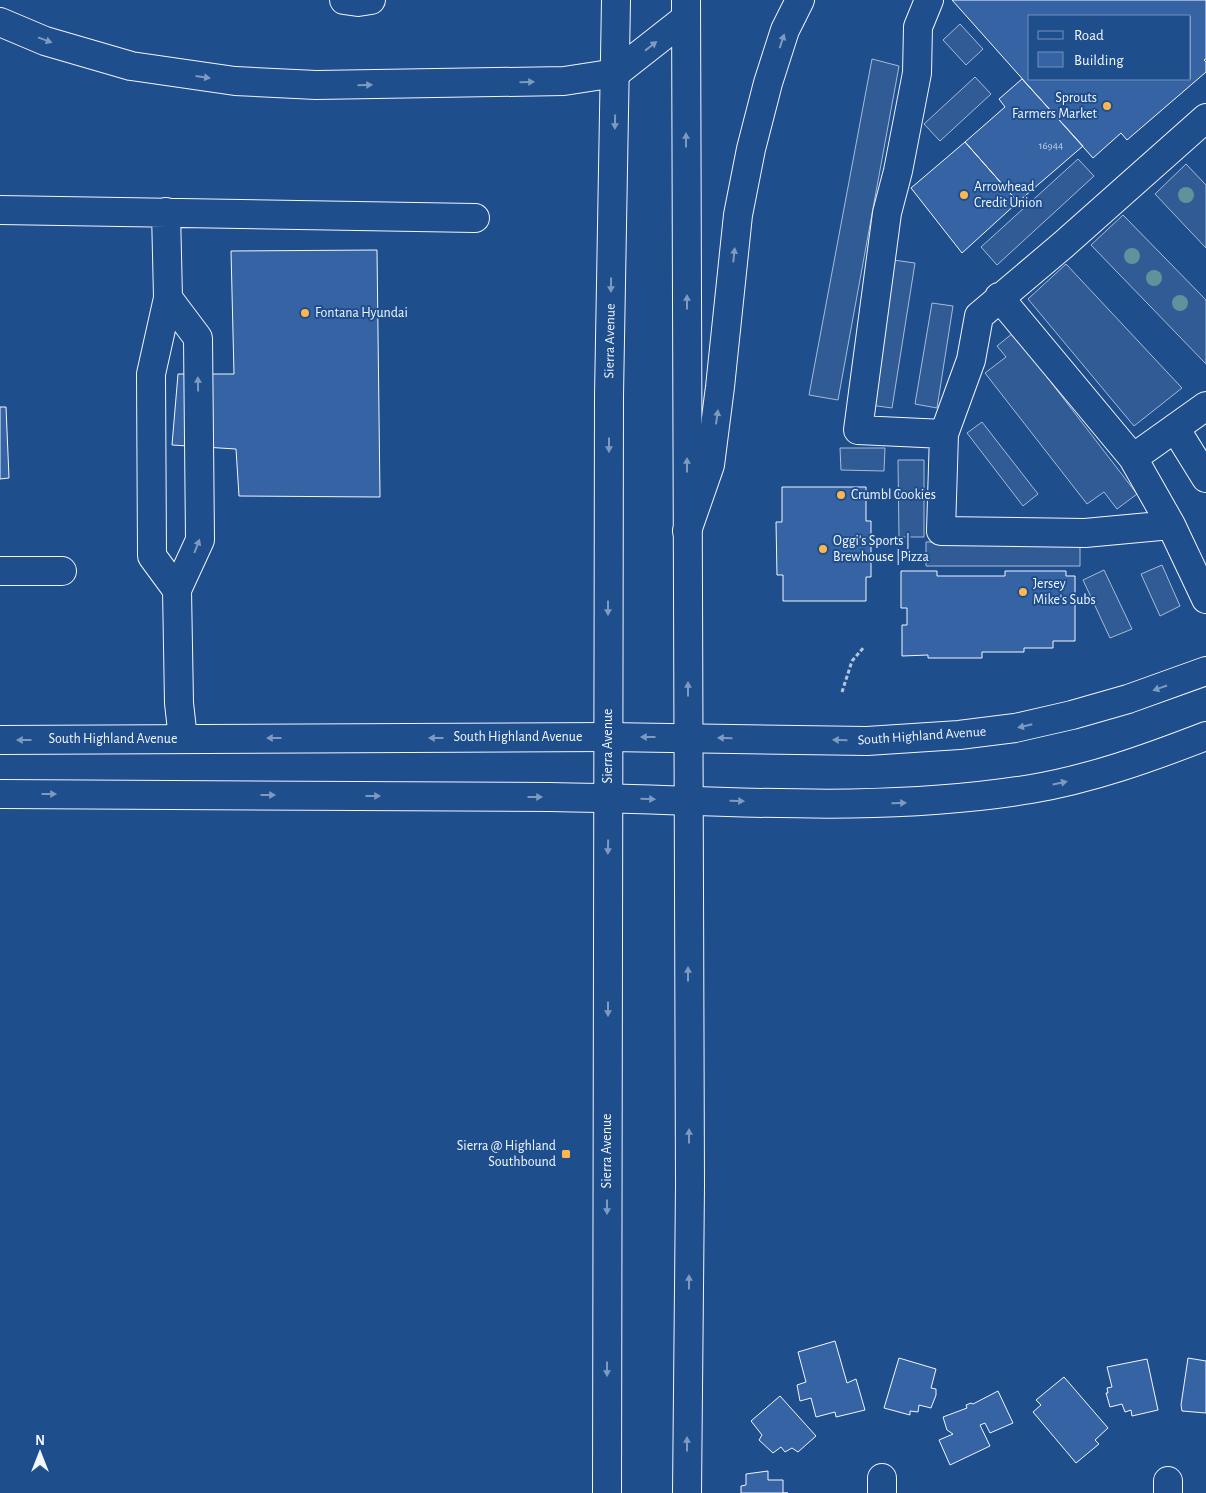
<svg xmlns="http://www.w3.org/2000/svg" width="1206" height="1493" viewBox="0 0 1206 1493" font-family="'Alegreya Sans',sans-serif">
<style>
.built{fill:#305b95;stroke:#a8bbd7}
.building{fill:#3563a3;stroke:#f2f6ff;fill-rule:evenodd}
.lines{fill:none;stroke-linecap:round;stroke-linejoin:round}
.minor-casing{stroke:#f2f6ff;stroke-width:30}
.major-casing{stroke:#f2f6ff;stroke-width:30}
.highway-casing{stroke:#f2f6ff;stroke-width:30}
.path{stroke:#b3c4dc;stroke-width:3;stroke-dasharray:4 2.5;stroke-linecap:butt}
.minor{stroke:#1f4e8c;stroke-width:28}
.major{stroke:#1f4e8c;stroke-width:28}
.highway{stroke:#1f4e8c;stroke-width:28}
.tree{fill:#61919a}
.oneway{fill:#7e9ac0}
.poi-dot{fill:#ffb74d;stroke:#1f4e8c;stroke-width:2}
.labels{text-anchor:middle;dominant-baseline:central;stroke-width:4;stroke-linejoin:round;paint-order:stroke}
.number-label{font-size:11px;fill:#c3d1e8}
.poi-label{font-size:14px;fill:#f2f6ff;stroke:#1f4e8c;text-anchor:start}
.street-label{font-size:14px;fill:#f2f6ff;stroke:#1f4e8c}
</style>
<rect width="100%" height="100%" fill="#1f4e8c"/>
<path class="built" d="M960,24l23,25 -17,16 -23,-25z
M872,59l27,7 -61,334 -29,-5z
M975,77l16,17 -51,47 -16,-17z
M1078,159l16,17 -97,89 -16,-18z
M1186,164l20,21v63l-51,-54z
M1123,215l83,85v64l-115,-119z
M893,260l22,3 -23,145 -22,-3z
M1066,264l116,124 -48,38 -106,-127z
M932,303l21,3 -16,102 -22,-4z
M1013,333l124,161 -20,15 -13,-17 -17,12 -102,-131 21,-16 -9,-11z
M982,422l56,72 -15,12 -56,-73z
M840,448h45l-1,23 -43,-1z
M898,460h26v77h-25z
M926,542h154v24h-154z
M1162,565l18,41 -20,10 -19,-42z
M1104,570l28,59 -22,9 -27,-58z"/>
<path class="building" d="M952,0h254v59l-2,1 2,2v10l-79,68 -6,-7 -28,25zM1030,16h160v63h-160z
M1022,79l61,67 -65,56 -53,-60 40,-35 -6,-8z
M965,142l53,60 -56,51 -51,-65z
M377,250l3,247 -141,-1 -3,-47 -64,-4 6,-71h56l-3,-123z
M0,407h6l3,71 -9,1z
M782,487h84v34h5v56h-5v24h-83v-26h-6l-1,-53h6z
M901,571h36v5h68v-5h61v5h9v65h-22v7h-29v4h-42v6h-54v-3l-26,1v-31h5v-17h-6z
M835,1341l12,42 9,-4 9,31 -29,7 -1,-5 -19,5 -5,-19 -11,3 -3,-16 9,-3 -8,-30z
M899,1358l37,11 -5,19 5,1v6l-5,13 -12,-3 -1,7 -8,-1v4l-26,-7z
M1188,1358l18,3v52l-24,-2 -1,-6z
M1147,1359l11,51 -26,6 -1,-6 -6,2 -3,-8 -12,3 -4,-14h2l-1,-5 5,-1 -5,-20z
M1064,1377l44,51 -13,12 4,4 -23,19 -43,-51 8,-7 -5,-5z
M998,1391l15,32 -23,10 -5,-10 -5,2 10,21 -40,19 -11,-25 14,-6 -6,-4 -4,-13 24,-9 -1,-3 5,-2 2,1z
M780,1396l36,40 -18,16 -6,-4 -7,4 -4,-5 -8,6 -14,-13 3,-5 -11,-14z
M768,1471v9h15v13h5h-47v-7l5,-1v-11z"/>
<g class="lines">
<defs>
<path id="minor" d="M929,0l-11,27 -1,46 -19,98 -11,42 -29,217 86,4
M1206,118l-143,127 -84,71 -8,44 -27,74 -3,97 144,2 86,-8 35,74
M0,210l475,8
M166,212l2,86 -17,76 1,182 25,34
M999,297l134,161
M168,298l30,40 2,202 -23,50 2,113 4,36
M1175,428l31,50
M1171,525l-38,-67 73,-52
M0,571h62
M0,740l608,-3 259,4 92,-6 56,-7 57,-13 56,-16 78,-28
M0,794c183,1 366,1 550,3 160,2 322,18 481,-8 60,-10 118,-31 175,-53
M1168,1481v12
M882,1493v-15"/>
<path id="major" d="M686,0l4,1185 -3,308
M607,1493l2,-1097 7,-396"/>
<path id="highway" d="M344,0l14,2 13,-2
M0,22l45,19 86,25 104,15 81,4 248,-4 52,-8 70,-55
M687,531l23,-66 10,-78 18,-172 13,-66 17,-66 17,-53 15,-30"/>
</defs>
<use href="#minor" class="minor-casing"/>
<use href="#major" class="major-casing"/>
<use href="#highway" class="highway-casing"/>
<path class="path" d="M842,692l10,-31 12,-14"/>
<use href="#minor" class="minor"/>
<use href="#major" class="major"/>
<use href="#highway" class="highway"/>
</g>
<g class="tree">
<circle cx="1186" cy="195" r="8"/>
<circle cx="1132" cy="256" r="8"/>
<circle cx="1154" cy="278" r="8"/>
<circle cx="1180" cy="303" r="8"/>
</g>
<defs><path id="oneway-solid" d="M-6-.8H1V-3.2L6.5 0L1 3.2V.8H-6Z" transform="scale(1.25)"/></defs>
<g class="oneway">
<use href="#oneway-solid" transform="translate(45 40) rotate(20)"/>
<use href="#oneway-solid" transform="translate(782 41) rotate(-72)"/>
<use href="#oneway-solid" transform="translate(651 46) rotate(-38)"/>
<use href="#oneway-solid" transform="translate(203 77) rotate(8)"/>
<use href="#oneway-solid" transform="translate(527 82) rotate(-1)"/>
<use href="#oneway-solid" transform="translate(365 85) rotate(-1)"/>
<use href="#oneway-solid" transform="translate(615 122) rotate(91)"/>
<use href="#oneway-solid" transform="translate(686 140) rotate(-90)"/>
<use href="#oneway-solid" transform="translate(734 255) rotate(-84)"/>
<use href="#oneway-solid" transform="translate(611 285) rotate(91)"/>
<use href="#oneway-solid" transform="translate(687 302) rotate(-90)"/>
<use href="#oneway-solid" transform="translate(198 384) rotate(-91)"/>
<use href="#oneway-solid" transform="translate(717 417) rotate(-82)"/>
<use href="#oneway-solid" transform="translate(609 445) rotate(90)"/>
<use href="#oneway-solid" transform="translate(687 465) rotate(-90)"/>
<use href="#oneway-solid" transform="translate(197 546) rotate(-69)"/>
<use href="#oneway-solid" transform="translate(608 608) rotate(90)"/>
<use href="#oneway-solid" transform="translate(1160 688) rotate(161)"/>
<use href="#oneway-solid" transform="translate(688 689) rotate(-90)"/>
<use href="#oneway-solid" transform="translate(1025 726) rotate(167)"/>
<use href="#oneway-solid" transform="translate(648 737) rotate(-180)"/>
<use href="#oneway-solid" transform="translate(274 738) rotate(180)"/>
<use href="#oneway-solid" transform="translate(436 738) rotate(180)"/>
<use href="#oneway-solid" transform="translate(725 738) rotate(-179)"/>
<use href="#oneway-solid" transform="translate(24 740) rotate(180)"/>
<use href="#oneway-solid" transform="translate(840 740) rotate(-179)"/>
<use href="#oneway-solid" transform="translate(1060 783) rotate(-12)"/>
<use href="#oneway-solid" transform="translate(49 794)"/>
<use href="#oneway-solid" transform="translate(268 795)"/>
<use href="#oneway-solid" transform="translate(373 796)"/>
<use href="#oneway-solid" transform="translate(535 797)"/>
<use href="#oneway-solid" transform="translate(648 799) rotate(1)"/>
<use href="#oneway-solid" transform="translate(737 801) rotate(2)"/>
<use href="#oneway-solid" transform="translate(899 803) rotate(-2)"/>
<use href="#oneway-solid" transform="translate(608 847) rotate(91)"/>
<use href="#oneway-solid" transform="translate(688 974) rotate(-90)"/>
<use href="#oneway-solid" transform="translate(608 1009) rotate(90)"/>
<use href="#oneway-solid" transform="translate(689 1136) rotate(-90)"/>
<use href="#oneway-solid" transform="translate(607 1207) rotate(90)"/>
<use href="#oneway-solid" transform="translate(689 1282) rotate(-90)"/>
<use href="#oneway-solid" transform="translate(607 1369) rotate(90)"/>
<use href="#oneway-solid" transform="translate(687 1444) rotate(-90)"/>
</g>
<g class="poi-dot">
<circle cx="1107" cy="106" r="5"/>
<circle cx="964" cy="195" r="5"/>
<circle cx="305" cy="313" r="5"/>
<circle cx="841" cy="495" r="5"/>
<circle cx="823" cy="549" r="5"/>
<circle cx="1023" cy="592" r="5"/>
<rect x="561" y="1149" width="10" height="10" rx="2.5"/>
</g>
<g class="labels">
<g class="number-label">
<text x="1051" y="145">16944</text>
</g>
<g class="poi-label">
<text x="1097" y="98" text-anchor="end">Sprouts<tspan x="1097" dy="16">Farmers Market</tspan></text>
<text x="974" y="187">Arrowhead<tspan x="974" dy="16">Credit Union</tspan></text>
<text x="315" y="313">Fontana Hyundai</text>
<text x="851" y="495">Crumbl Cookies</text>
<text x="833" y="541">Oggi's Sports |<tspan x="833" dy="16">Brewhouse |Pizza</tspan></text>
<text x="1033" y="584">Jersey<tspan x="1033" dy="16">Mike's Subs</tspan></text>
<text x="556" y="1146" text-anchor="end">Sierra @ Highland<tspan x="556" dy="16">Southbound</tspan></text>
</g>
<g class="street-label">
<text transform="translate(610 341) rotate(-89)">Sierra Avenue</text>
<text transform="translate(922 736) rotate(-4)">South Highland Avenue</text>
<text x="518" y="737">South Highland Avenue</text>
<text x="113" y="739">South Highland Avenue</text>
<text transform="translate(608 746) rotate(-90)">Sierra Avenue</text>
<text transform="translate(607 1151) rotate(-90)">Sierra Avenue</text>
</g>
</g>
<rect x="1028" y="15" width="162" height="65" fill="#1f4e8c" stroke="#7391ba"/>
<rect x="1038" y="31" width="25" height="8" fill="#1f4e8c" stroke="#7391ba"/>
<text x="1074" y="40" font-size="15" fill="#f2f6ff">Road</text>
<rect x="1038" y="52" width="25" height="15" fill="#3563a3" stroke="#7391ba"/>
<text x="1074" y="65" font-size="15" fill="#f2f6ff">Building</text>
<g transform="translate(40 1453)" stroke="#1f4e8c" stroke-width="4" paint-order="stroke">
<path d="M0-4L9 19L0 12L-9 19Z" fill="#f2f6ff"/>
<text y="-8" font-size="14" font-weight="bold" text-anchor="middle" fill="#f2f6ff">N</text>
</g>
</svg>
